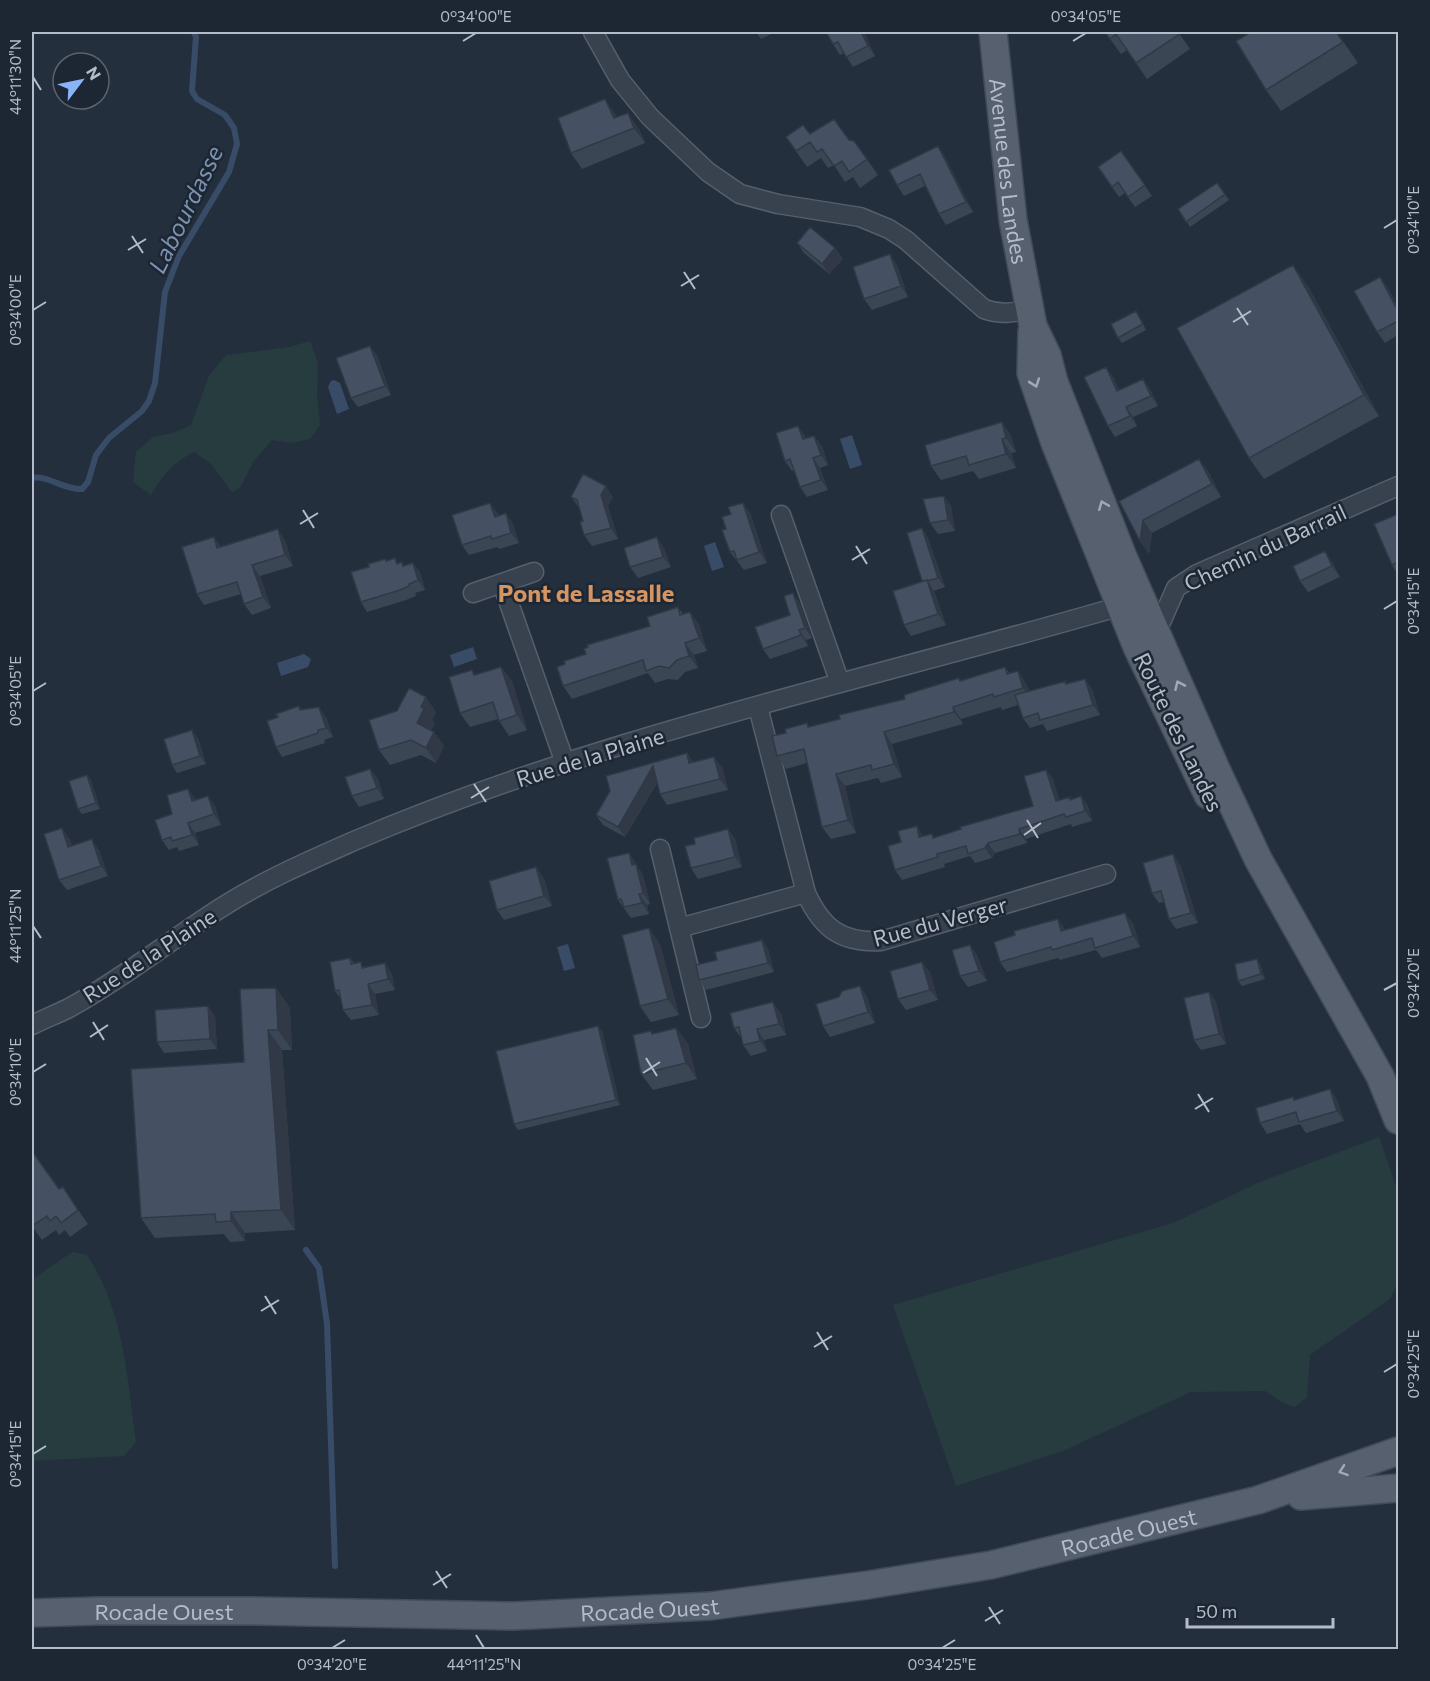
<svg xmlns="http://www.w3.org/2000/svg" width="1430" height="1681" viewBox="0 0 1430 1681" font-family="Commissioner,sans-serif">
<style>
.green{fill:#263c3f}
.water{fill:#394c67}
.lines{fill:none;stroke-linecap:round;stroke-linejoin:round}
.stream{stroke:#394c67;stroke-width:6}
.minor-casing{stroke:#565f6c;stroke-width:21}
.primary-casing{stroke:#414a57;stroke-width:30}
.minor{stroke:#38414e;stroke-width:18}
.primary{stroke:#56606e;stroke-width:27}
.wall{fill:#3b4654}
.shaded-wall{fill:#303945}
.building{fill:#455162;stroke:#303945;stroke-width:1.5}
.oneway{stroke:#a1aab7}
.ticks{fill:none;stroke:#b4bcc9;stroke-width:2}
.labels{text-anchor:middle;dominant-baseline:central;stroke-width:5;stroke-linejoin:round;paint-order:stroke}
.street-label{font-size:22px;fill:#b4bcc9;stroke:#1d2633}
.water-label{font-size:24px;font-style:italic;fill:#7c92b1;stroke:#1d2633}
.neighbourhood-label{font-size:24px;font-weight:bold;fill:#d59563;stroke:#1d2633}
.neatline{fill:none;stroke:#b4bcc9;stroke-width:2}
.ticks-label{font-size:15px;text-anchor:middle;fill:#b4bcc9}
</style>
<rect width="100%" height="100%" fill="#242f3e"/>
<path class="green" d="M310,341l8,22 -1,33 3,29 -10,14 -19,4 -19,-3 -19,22 -13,26 -8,4 -21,-28 -17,-12c-21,11 -31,22 -43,43l-18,-13 3,-30 17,-15 20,-4 18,-8 18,-49 17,-21 63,-8z
M1379,1137l19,55v91l-8,16 -80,56 -3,42 -12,10 -12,-4 -18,-12 -74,1 -128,59 -107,35 -63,-181 280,-82 87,-41z
M72,1252l15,3c37,55 40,123 49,187l-12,14 -92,5v-176l3,-7z"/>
<path class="water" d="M334,380l6,3 9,26 -12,5 -9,-27 3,-6z
M852,435l10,30 -12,4 -10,-30z
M715,542l9,25 -12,4 -8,-25z
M473,647l4,12 -23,8 -4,-12z
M304,654l7,5 -3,8 -27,9 -4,-13z
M568,944l7,24 -11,3 -7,-24z"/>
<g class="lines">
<path class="stream" d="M32,478c16,-3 32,12 50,11l6,-7 8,-27 13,-17 33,-27 7,-10 6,-18 10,-91 14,-36 50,-84 8,-28 -3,-16 -9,-13 -28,-16 -5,-8 4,-54 -2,-5
M306,1250l13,18 8,56 8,242"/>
<defs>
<path id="minor" d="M593,32l27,48 30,37 58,55 32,22 38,10 82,13 29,12 17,11 78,69c17,6 28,4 45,0
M781,515l59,168
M502,583l63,180
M473,593l61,-21
M758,707l48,186c16,36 36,50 75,48l225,-67
M660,849l41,169
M679,928l127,-35
M32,1025c12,-6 25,-11 37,-17 55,-30 105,-71 158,-104 40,-25 84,-44 127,-63 246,-105 510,-160 767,-235l32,20 8,-4 15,-34 21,-14 201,-88"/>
<g id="primary">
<path id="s1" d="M993,32l20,188 20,106 14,29 7,27 69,175 92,210 43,92 122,217 18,44"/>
<path d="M1032,332l-1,41 24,70 82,204 71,148"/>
<path d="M1301,1496l97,-8"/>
<path id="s2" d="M32,1613l65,-2h159l257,5 198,-10 157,-21 123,-20 267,-65 140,-49"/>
</g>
</defs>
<use href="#minor" class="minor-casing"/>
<use href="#primary" class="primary-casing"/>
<use href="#minor" class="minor"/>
<use href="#primary" class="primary"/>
</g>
<path class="wall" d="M756,32h19l-14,7z
M864,32l11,24 -22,11 -9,-14 -4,2 -7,-11z
M1105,32h73l12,17 -43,30 -20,-29 -6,4z
M1251,32h86l21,31 -77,48 -15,-21z
M617,117l22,12 6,14 -63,26 -11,-16z
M810,134l44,7 24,34 -18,13 -7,-11 -8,5 -11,-17 -6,3 -7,-10 -14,9 -21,-30z
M938,146l7,11 28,55 -27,13 -7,-11 -14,-28 -21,10 -7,-11z
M1121,151l31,45 -17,11 -10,-14 -6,4 -21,-30z
M1217,183l12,17 -39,27 -12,-18z
M797,243l38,5 8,11 -14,15 -25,-21z
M897,265l11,32 -36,13 -8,-11z
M1380,277l8,11 10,20v27l-13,8 -8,-11z
M1308,286l71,130 -115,63 -15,-21z
M1139,316l7,14 -24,13 -4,-5z
M377,355l14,40 -33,12 -7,-9z
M1113,377l6,13 24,-11 7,10 8,17 -25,11 4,9 -22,11 -7,-11z
M1002,422l9,14 5,16 -5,1 5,15 -37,11 -6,-8 -32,9 -10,-14z
M798,426l8,12 8,-2 8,10 6,19 -8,3 8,22 -21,7 -7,-10 -6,-17 -2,1 -7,-10z
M1208,471l13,26 -69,36 -3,21 -9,-13 -21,-40z
M944,496l7,10 4,25 -17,3 -8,-11z
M571,497h42l-5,9 10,33 -26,7 -8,-11 -1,-14 -4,-13z
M490,503l8,13 8,-3 7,11 6,19 -20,6 -2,-2 -28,8 -7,-10z
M750,513l17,50 -23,7 -14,-18 -4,-23z
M1398,514v61l-6,-10z
M922,528l6,10 17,49 -11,4 12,34 -35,11 -7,-11 18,-44z
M214,537l7,10 64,-7 8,26 -33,10 11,32 -19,7 -8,-11 -3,-10 -37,11 -7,-11z
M664,548l7,19 -33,11 -8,-11z
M1325,551l7,11 8,15 -32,15 -8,-11z
M385,559l2,2 12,2 5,3 9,-3 7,9 5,18 -10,3 1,3 -10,4 -39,12 -6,-10 8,-35z
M793,593l7,11 12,34 -6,2 2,6 -38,13 -7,-10 27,-34z
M678,607l5,7 7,-2 9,13 8,26 -13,4 4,13 -13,4 -7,8 -10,-1 -13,4 -7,-10 -76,26 -9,-13 2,-22 21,-10 64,-28z
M501,667l11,14 15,49 -18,6 -11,-17 -28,8 -10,-14 12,-43 3,5z
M1005,667l5,7 8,-3 8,13 3,7 39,-8 17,-4 7,10 8,26 -53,16 -4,-7 -13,4 -7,-10 -5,-13 -16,5 -1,-3 -40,12 2,5 -71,20 10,33 -21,6 -3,-5 -33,8 11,47 -25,6 -9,-12 -15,-64 -21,6 -9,-13 30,-33 2,4 31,-8 65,-20 54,-21 2,3z
M299,706l3,4 24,7 7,20 -9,3 1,3 -43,14 -6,-10 2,-30z
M436,712l-4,8 3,4 -4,6 3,2 10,14 -8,17 -15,-8 -31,10 -11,-15z
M198,738l8,26 -29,9 -5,-8z
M687,753l6,9 29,5 6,23 -61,15 -7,-11 -3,-11 -32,54 -22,-12 -7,-10z
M370,769l8,10 6,20 -25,8 -7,-11z
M1046,770l7,9 6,21 12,-1 10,-3 7,10 4,15 -20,6 -1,-3 -45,15 1,4 -32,10 -3,5 -17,5 -5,-7 -26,8 1,3 -43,13 -7,-10 29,-34 8,-2 2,4 99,-32z
M87,775l4,5 9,29 -18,5 -4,-5z
M188,789l7,11 20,6 6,19 -26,8 4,12 -20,6 -2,-4 -8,3 -7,-10 10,-26z
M728,829l7,10 7,28 -44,12 -7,-11 4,-24z
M69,838l3,8 27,4 9,26 -41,14 -8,-10z
M629,853l14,22 7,29 -3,1 2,9 -18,4 -13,-18z
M1180,864l18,59 -22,6 -7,-10 -5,-17 -5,1 -7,-10z
M544,878l8,28 -48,14 -7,-10z
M1133,923l7,24 -38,11 -6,-8 -36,10 -2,-2 -51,14 -7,-10 15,-27z
M762,940l6,9 6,23 -68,18 -7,-10 18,-20z
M660,944l19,71 -28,7 -11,-16z
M970,945l7,10 10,26 -19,6 -8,-11z
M350,958l4,5 11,4 20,-4 7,11 3,16 -20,4 4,21 -28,5 -8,-10 -2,-11 -6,-8z
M1257,959l3,5 5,15 -23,7 -4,-5z
M930,972l8,28 -32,10 -8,-11z
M860,986l7,11 8,26 -45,14 -7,-11 16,-29z
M276,988l14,20 2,42h-10l13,180 -50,3v8l-15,1 -6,-8 -69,4 -14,-20 103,-156z
M1209,992l7,10 10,42 -25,6 -7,-10z
M208,1006l7,11 2,32 -53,4 -7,-11z
M781,1013l5,22 -22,5 3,11 -16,5 -8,-11 -1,-6 -8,-11z
M598,1026l4,5 18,74 -102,25 -4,-6z
M676,1028l12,16 9,35 -44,11 -12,-16 12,-40z
M1330,1089l7,11 7,21 -38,12 -6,-9 -33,10 -7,-11 35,-23z
M59,1189l13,12 16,23 -18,13 -5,-7 -6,5 -3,-5 -14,10 -10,-14z"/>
<path class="shaded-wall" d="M861,32h3l11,24 -7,-10z
M1336,32h1l21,31 -15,-21z
M605,99l11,16 9,19 -11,-16z
M628,113l11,16 6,14 -11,-15z
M938,146l7,11 28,55 -7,-10z
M835,248l8,11 -14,15 -7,-10z
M890,254l7,11 11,32 -7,-11z
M1293,265l15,21 71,130 -15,-21z
M1380,277l8,11 10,20v3z
M370,346l7,9 14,40 -6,-9z
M1106,367l7,10 11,24 -7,-10z
M1143,379l7,10 8,17 -7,-10z
M1126,407l7,10 4,9 -7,-10z
M1002,422l9,14 5,16 -10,-14z
M798,426l7,10 5,14 -7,-11z
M814,436l8,10 6,19 -7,-10z
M1002,439l9,14 5,15 -10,-14z
M813,458l7,10 8,22 -7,-10z
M1199,459l9,12 13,26 -9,-13z
M606,486l7,11 -5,9 10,33 -7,-11 -10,-33z
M944,496l7,10 4,25 -7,-11z
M490,503l8,10 4,14 -7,-10z
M743,503l7,10 17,50 -8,-11z
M506,513l7,11 6,19 -8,-10z
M1143,520l9,13 -3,21 -9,-13z
M922,528l6,10 17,49 -7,-9z
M278,529l7,11 8,26 -8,-11z
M214,537l7,11h-4z
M657,537l7,11 7,19 -8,-10z
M1325,551l7,11 8,15 -8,-11z
M413,563l7,9 5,18 -7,-10z
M252,565l8,11 11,32 -8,-11z
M927,580l7,11 12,34 -8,-11z
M793,593l7,11 12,34 -7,-10z
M690,612l9,13 8,26 -8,-13z
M799,630l7,10 2,6 -7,-11z
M685,643l9,12 4,13 -9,-12z
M501,667l11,14 15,49 -10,-15z
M1018,671l8,13 6,17 -9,-13z
M1085,679l7,10 8,26 -7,-10z
M426,697l10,15 -4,8 3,4 -8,14 -10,-15 4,-16z
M319,707l7,10 7,20 -7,-9z
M953,707l8,12 2,5 -9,-12z
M192,730l6,8 8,26 -6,-8z
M434,732l10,14 -8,17 -10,-15z
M884,732l8,12 10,33 -8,-13z
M687,753l7,11 -5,-1z
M714,757l8,10 6,23 -8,-11z
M653,766l7,11 -35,60 -7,-10z
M370,769l8,10 6,20 -7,-11z
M1046,770l7,9 10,32 -7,-10z
M836,774l9,12 11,47 -8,-13z
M87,775l4,5 9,29 -4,-6z
M188,789l7,10 4,12 -7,-10z
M208,796l7,10 6,19 -7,-11z
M1081,796l7,10 4,15 -7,-10z
M188,823l7,10 4,12 -7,-10z
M917,826l6,10 -4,1z
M62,828l7,10 6,20 -7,-11z
M728,829l7,10 7,28 -7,-10z
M1019,829l7,10 1,4 -7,-9z
M92,839l7,11 9,26 -7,-10z
M988,843l7,10 -3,5 -7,-10z
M629,853l14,22 7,29 -7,-11 -11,-28z
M1173,854l7,10 18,59 -7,-10z
M536,867l8,11 8,28 -8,-10z
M639,894l8,11 2,9 -7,-11z
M1125,913l8,10 7,24 -7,-11z
M1058,919l7,10 4,13 -8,-11z
M649,928l11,16 19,71 -11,-16z
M762,940l6,9 6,23 -6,-9z
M970,945l7,10 10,26 -8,-10z
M1257,959l3,5 5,15 -4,-5z
M922,962l8,10 8,28 -8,-10z
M385,963l7,11 3,16 -7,-11z
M368,984l7,10 4,21 -7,-10z
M860,986l7,11 8,26 -7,-11z
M276,988l14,20 2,42 -14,-20z
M1209,992l7,10 10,42 -7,-10z
M773,1002l8,11 5,22 -7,-11z
M208,1006l7,11 2,32 -7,-10z
M598,1026l4,5 18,74 -4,-5z
M676,1028l12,16 9,35 -11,-16z
M757,1029l7,11 3,11 -7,-10z
M268,1030l14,20 13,180 -14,-20z
M1330,1089l7,11 7,21 -7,-10z
M231,1212l14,21v8l-14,-20z"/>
<path class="building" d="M826,32h35l7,14 -22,11 -8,-15 -5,2z
M1105,32h73l2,2 -44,29 -20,-29 -6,5z
M1251,32h85l7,10 -77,48 -30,-49z
M605,99l9,19 14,-5 6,15 -63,25 -13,-35z
M834,119l15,21 5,1 13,18 -18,13 -7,-11 -8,5 -12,-17 -5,3 -7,-10 -14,9 -10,-14 17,-12 7,9z
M938,146l28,56 -27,12 -19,-40 -23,11 -8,-15z
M1121,151l24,34 -17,12 -10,-15 -6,5 -14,-20z
M1217,183l8,11 -39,28 -8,-13z
M810,227l25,21 -13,16 -25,-21z
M890,254l11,32 -37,13 -11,-32z
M1293,265l71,130 -115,63 -72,-130z
M1380,277l18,34v10l-21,11 -23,-41z
M1136,311l7,13 -25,14 -7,-14z
M370,346l15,40 -34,12 -15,-40z
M1106,367l11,24 26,-12 8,17 -25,11 4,9 -22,10 -24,-49z
M1002,422l4,16 -4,1 4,15 -37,11 -3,-9 -35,10 -6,-21z
M798,426l5,13 11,-3 7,19 -8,3 8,22 -21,7 -10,-28 -5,2 -9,-28z
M1199,459l13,25 -69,36 -3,21 -21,-40z
M583,474l23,12 -5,9 10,33 -27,7 -4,-13 3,-1 -6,-21 -6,-3z
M944,496l4,24 -18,3 -7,-24z
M490,503l5,14 11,-4 5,20 -19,6 -1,-3 -29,9 -10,-30z
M743,503l16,49 -22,8 -3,-9 -4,1 -8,-22 4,-1 -4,-12 9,-3 -3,-7z
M1398,514v48l-6,3 -18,-41z
M922,528l16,50 -11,3v-1l-5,1 -15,-48z
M278,529l7,26 -33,10 11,32 -19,7 -7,-22 -40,12 -15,-47 32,-10 3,11z
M657,537l6,20 -33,10 -6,-19z
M1325,551l7,15 -32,15 -7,-15z
M395,558l2,6 5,-2 1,4 10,-3 5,17 -9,4v2l-9,4 -39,12 -10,-30 18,-5 -1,-3 17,-5 1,2z
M927,580l11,34 -34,11 -11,-34z
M793,593l12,35 -6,2 2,5 -38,14 -8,-22 35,-12 -6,-19z
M678,607l2,8 10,-3 9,26 -14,5 4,13 -12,4 -8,8 -10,-2 -13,5 -3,-11 -80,26 -6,-19 8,-3 -1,-3 22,-7 -2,-5 4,-2 -1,-2 63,-19 -3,-9z
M501,667l16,48 -18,6 -6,-19 -33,11 -11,-36 23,-7 2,5z
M1005,667l2,7 11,-3 5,17 -29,9 -1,-3 -40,13 1,5 -70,20 10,32 -22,6 -1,-5 -35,9 12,46 -26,7 -18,-78 -27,7 -5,-20 14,-3 -1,-4 22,-6 1,4 32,-8 -1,-4 66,-16 -1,-4 55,-17 1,3z
M1085,679l8,26 -53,15 -2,-7 -15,5 -8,-23 51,-14v3z
M409,688l17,9 -5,10 3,2 -7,14 17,9 -8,16 -15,-8 -32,10 -10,-30 28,-9z
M299,706l1,4 19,-3 7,21 -8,2v3l-42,14 -9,-26 11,-4 -2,-3z
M192,730l8,26 -28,9 -8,-26z
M687,753l2,10 25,-6 6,22 -60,15 -7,-28 -35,61 -22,-12 14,-24 -4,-15z
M370,769l7,19 -25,8 -7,-19z
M1046,770l10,31 14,-4v3l11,-4 4,15 -19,6 -2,-3 -45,15 1,5 -32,9 -3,5 -17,6 -2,-8 -29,8 1,3 -43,13 -7,-24 13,-4 -3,-11 19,-5 2,11 13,-3 1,4 28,-9 -1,-2 73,-21 -9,-30z
M87,775l9,28 -18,6 -9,-28z
M188,789l4,12 16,-5 6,18 -26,9 4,12 -20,6 -1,-4 -9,3 -7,-20 17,-6 -5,-19z
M62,828l6,19 24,-8 9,27 -42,14 -15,-46z
M728,829l7,28 -44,11 -6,-22 10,-2 -1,-6z
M629,853l3,12 4,-1 7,29 -4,1 3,9 -18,4 -3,-8 -3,1 -11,-42z
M1173,854l18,59 -22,6 -8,-28 -9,2 -9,-30z
M536,867l8,29 -47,14 -8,-29z
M1125,913l8,23 -38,12 -3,-10 -40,12 -1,-3 -51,15 -6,-20 21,-7 -1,-4 44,-12 3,12z
M649,928l19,71 -28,7 -18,-71z
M762,940l6,23 -69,17 -3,-15 21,-5 -2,-8z
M970,945l9,26 -19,5 -8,-26z
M350,958l1,6 10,-2 1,6 23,-5 3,16 -20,5 4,21 -29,5 -4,-20 -4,1 -5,-29z
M1257,959l4,15 -23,7 -3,-17z
M922,962l8,28 -32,9 -8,-28z
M860,986l8,26 -45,14 -7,-22 23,-7 3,-6z
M276,988l2,42h-10l13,180 -50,2v9l-15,1 -1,-8 -74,4 -10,-149 113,-7 -4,-73z
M1209,992l10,42 -25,6 -10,-42z
M773,1002l6,22 -22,5 3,12 -17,4 -4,-18 -5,1 -4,-15z
M208,1006l2,33 -53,3 -2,-32z
M598,1026l18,74 -102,24 -18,-73z
M676,1028l10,35 -45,11 -8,-39 18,-4 1,3z
M1330,1089l7,22 -38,11 -3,-10 -36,11 -4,-15 37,-11 1,3z
M34,1154l25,35 4,-2 15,23 -17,13 -5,-7 -6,5 -3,-5 -15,10v-70z"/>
<defs><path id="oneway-chevron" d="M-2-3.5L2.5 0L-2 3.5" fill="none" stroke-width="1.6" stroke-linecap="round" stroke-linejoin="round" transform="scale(1.5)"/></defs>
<g class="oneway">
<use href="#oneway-chevron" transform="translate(1035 383) rotate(71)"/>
<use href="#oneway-chevron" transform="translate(1103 505) rotate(-112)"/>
<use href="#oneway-chevron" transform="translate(1179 685) rotate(-114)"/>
<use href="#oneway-chevron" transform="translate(1343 1471) rotate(161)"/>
</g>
<path class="ticks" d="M463,41l13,-8M1073,41l13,-8M33,77l8,13M1384,228l13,-8M132,236l11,17M128,250l18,-11M684,272l11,17M681,286l18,-11M1237,308l11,17M33,310l13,-8M1233,322l18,-11M303,510l11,18M300,524l18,-11M856,546l11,18M852,560l18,-11M1384,609l13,-8M33,691l13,-8M474,784l12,18M471,798l18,-11M1027,820l11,18M1024,835l17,-12M33,926l8,12M1384,990l13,-7M93,1022l11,18M90,1037l18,-12M646,1058l11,18M33,1072l13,-8M643,1073l17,-11M1198,1094l11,18M1195,1109l18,-11M265,1296l11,18M261,1311l18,-11M817,1332l11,18M814,1347l18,-11M1384,1372l13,-8M33,1454l13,-8M436,1571l11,17M433,1585l18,-11M989,1607l11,17M985,1621l18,-11M476,1635l8,13M332,1648l13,-8M942,1648l13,-8"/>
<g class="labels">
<g class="street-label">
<text stroke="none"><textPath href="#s1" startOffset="140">Avenue des Landes</textPath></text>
<text transform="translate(1265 547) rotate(-25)">Chemin du Barrail</text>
<text transform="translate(1179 732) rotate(64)">Route des Landes</text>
<text transform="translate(590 757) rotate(-17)">Rue de la Plaine</text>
<text transform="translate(940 921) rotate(-15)">Rue du Verger</text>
<text transform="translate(149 955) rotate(-33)">Rue de la Plaine</text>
<text stroke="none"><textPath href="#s2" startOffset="1104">Rocade Ouest</textPath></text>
<text stroke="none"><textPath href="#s2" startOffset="618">Rocade Ouest</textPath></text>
<text stroke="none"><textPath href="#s2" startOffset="132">Rocade Ouest</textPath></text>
</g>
<g class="water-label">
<text transform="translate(185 209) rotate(-64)">Labourdasse</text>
</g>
<g class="neighbourhood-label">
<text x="586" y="592">Pont de Lassalle</text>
</g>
</g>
<rect width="1430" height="1681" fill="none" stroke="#1d2633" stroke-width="66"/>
<g transform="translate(81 81) rotate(58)"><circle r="28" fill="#1d2633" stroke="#59626f" stroke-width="1.5"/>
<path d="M0-4.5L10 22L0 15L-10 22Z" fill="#8ab4f8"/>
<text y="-9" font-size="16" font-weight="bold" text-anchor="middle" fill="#b4bcc9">N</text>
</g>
<path d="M1187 1618v9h146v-9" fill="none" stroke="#b4bcc9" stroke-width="3"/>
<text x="1196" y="1618" font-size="18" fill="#b4bcc9" stroke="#1d2633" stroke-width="4.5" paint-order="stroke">50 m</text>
<rect x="33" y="33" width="1364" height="1615" class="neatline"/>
<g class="ticks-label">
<text x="476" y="22">0°34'00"E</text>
<text x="1086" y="22">0°34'05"E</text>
<text transform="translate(16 77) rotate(-90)" y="5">44°11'30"N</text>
<text transform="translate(1414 220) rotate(-90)" y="5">0°34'10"E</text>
<text transform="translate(16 310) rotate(-90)" y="5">0°34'00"E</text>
<text transform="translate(1414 601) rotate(-90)" y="5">0°34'15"E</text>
<text transform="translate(16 691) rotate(-90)" y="5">0°34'05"E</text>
<text transform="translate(16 926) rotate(-90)" y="5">44°11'25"N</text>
<text transform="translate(1414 983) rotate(-90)" y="5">0°34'20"E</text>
<text transform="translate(16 1072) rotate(-90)" y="5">0°34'10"E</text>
<text transform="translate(1414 1364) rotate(-90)" y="5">0°34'25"E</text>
<text transform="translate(16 1454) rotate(-90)" y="5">0°34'15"E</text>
<text x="332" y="1670">0°34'20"E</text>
<text x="484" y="1670">44°11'25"N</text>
<text x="942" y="1670">0°34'25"E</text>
</g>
</svg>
